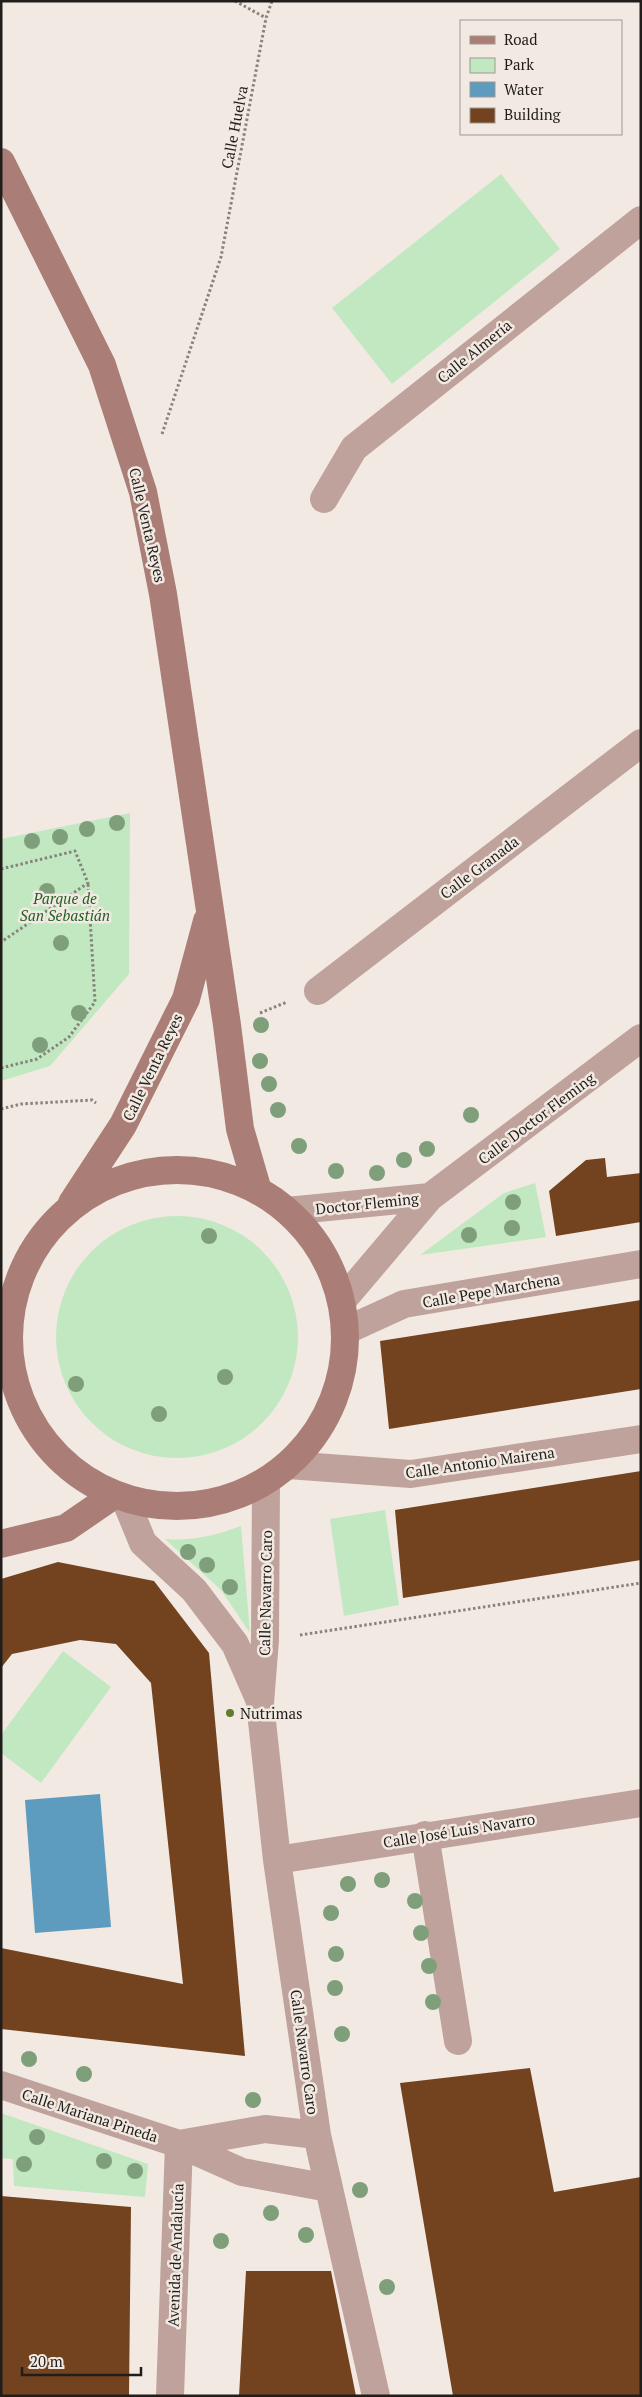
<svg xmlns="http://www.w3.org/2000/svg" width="642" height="2397" viewBox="0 0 642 2397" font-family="'PT Serif',serif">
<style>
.green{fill:#c1e8c0}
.water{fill:#5d9cbe}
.building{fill:#734320}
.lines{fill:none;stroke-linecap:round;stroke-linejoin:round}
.path{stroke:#88827d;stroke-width:3;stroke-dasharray:2.5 2.5;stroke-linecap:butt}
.street{stroke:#c0a29c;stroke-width:28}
.secondary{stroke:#aa7e76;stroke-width:28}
.tree{fill:#7f9f7b}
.poi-dot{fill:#627b2e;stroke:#f2eae2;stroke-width:2}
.labels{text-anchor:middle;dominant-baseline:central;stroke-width:5;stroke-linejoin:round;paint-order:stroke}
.street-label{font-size:15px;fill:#201d1a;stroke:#f2eae2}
.park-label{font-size:15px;font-style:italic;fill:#216126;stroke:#f2eae2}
.poi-label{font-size:15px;fill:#201d1a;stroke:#f2eae2;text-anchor:start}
</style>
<rect width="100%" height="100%" fill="#f2eae2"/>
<path class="green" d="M501,174l59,75 -168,135 -60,-76z
M130,813l-1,161 -79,92 -49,15v-242z
M535,1183l11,54 -126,18 84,-62z
M56 1337a121 121 0 1 1 242 0a121 121 0 1 1-242 0Z
M385,1510l14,95 -55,11 -14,-97z
M241,1526l9,107 -29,-43 -56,-51c27,2 52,-4 76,-13z
M63,1651l48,36 -70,96 -40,-30v-18z
M1,2113l147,51 -3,33 -131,-11 -1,-27 -12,-1z"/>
<path class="water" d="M100,1794l11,133 -76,6 -10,-133z"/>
<path class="building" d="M605,1158l2,19 34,-4v49l-85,14 -7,-45 37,-31z
M641,1300v89l-252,40 -9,-88z
M641,1471v89l-238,38 -8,-88z
M58,1562l96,19 55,72 36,403 -244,-27v-81l182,36 -32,-301 -35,-39 -36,-4 -68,14 -11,14v-89z
M530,2068l24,124 87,-15v219h-188l-53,-313z
M1,2196l130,11 -2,189h-128z
M246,2271h85l25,125h-117z"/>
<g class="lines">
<path class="path" d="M235,1l31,17
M162,434l59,-177 45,-239 6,-17
M1,869l74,-18 13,32 -87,59
M260,1013l27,-11
M1,1068l36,-9 32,-22 26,-35 -7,-119
M1,1109l20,-5 71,-4 4,3
M300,1635l341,-52"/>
<path class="street" d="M324,499l30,-51 287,-228
M318,991l323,-248
M287,1211l143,-14
M342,1301l88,-104 211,-159
M345,1331l59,-27 237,-40
M288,1465l123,9 230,-35
M266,1483l-1,157 -5,63 17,157 40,275 59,261
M125,1499l18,44 51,47 41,54 24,55
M425,1835l33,206
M277,1860l364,-57
M1,2085l178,59 -9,252
M317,2135l-52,-6 -86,15 63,28 87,16"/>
<path class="secondary" d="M1,162l101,203 41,127 20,102 64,431 13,104 18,62
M9 1338a168 168 0 1 1 336 0a168 168 0 1 1-336 0Z
M72,1203l51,-78 63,-126 21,-78
M1,1544l65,-16 48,-33"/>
</g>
<g class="tree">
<circle cx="117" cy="823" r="8"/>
<circle cx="87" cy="829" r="8"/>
<circle cx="60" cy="837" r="8"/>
<circle cx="32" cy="841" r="8"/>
<circle cx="47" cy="891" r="8"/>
<circle cx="61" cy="943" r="8"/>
<circle cx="79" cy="1013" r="8"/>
<circle cx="261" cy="1025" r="8"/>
<circle cx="40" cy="1045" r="8"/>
<circle cx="260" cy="1061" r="8"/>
<circle cx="269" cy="1084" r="8"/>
<circle cx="278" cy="1110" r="8"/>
<circle cx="471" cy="1115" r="8"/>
<circle cx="299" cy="1146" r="8"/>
<circle cx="427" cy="1149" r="8"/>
<circle cx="404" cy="1160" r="8"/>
<circle cx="336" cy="1171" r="8"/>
<circle cx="377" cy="1173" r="8"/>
<circle cx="513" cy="1202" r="8"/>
<circle cx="512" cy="1228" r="8"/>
<circle cx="469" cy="1235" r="8"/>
<circle cx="209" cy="1236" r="8"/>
<circle cx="225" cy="1377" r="8"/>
<circle cx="76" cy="1384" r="8"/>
<circle cx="159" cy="1414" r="8"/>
<circle cx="188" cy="1552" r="8"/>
<circle cx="207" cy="1565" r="8"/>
<circle cx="230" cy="1587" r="8"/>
<circle cx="382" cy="1880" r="8"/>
<circle cx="348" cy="1884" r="8"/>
<circle cx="415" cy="1901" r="8"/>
<circle cx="331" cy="1913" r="8"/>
<circle cx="421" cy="1933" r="8"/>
<circle cx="336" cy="1954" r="8"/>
<circle cx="429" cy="1966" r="8"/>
<circle cx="335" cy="1988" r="8"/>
<circle cx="433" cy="2002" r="8"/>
<circle cx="342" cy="2034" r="8"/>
<circle cx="29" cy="2059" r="8"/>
<circle cx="84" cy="2074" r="8"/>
<circle cx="253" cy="2100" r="8"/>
<circle cx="37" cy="2137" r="8"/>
<circle cx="104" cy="2161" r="8"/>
<circle cx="24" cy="2164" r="8"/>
<circle cx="135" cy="2171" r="8"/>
<circle cx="360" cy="2190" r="8"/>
<circle cx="271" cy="2213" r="8"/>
<circle cx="306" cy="2235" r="8"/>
<circle cx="221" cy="2241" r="8"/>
<circle cx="387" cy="2287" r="8"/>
</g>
<circle class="poi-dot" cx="230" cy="1713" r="5"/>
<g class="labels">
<g class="street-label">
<text transform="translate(234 127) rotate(-79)">Calle Huelva</text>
<text transform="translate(474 351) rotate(-39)">Calle Almería</text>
<text transform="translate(148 525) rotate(77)">Calle Venta Reyes</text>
<text transform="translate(479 867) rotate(-37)">Calle Granada</text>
<text transform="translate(152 1067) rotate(-64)">Calle Venta Reyes</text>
<text transform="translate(536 1118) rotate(-37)">Calle Doctor Fleming</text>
<text transform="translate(367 1203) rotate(-6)">Doctor Fleming</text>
<text transform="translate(491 1290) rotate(-10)">Calle Pepe Marchena</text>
<text transform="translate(480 1462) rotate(-8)">Calle Antonio Mairena</text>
<text transform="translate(265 1593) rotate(-89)">Calle Navarro Caro</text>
<text transform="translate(459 1830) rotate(-9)">Calle José Luis Navarro</text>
<text transform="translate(305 2052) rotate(82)">Calle Navarro Caro</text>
<text transform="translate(90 2115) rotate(18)">Calle Mariana Pineda</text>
<text transform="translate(175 2255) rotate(-88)">Avenida de Andalucía</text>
</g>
<g class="park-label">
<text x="65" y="898">Parque de<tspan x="65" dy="17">San Sebastián</tspan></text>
</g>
<g class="poi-label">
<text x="240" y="1713">Nutrimas</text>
</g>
</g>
<rect width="642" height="2397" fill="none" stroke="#201d1a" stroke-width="5"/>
<rect x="460" y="20" width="162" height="115" fill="#f2eae2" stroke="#9e9892"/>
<rect x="470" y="36" width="25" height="8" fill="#aa7e76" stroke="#9e9892"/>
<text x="504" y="45" font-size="15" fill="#201d1a">Road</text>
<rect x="470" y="58" width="25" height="15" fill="#c1e8c0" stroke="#9e9892"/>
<text x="504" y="70" font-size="15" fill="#201d1a">Park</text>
<rect x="470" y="82" width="25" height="15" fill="#5d9cbe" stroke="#9e9892"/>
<text x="504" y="95" font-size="15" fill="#201d1a">Water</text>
<rect x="470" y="108" width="25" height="15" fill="#734320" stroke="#9e9892"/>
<text x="504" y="120" font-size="15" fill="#201d1a">Building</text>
<path d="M22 2367v8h119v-8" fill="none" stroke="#201d1a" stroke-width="2.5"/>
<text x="30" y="2367" font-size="15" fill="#201d1a" stroke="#f2eae2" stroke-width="4" paint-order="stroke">20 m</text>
</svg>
